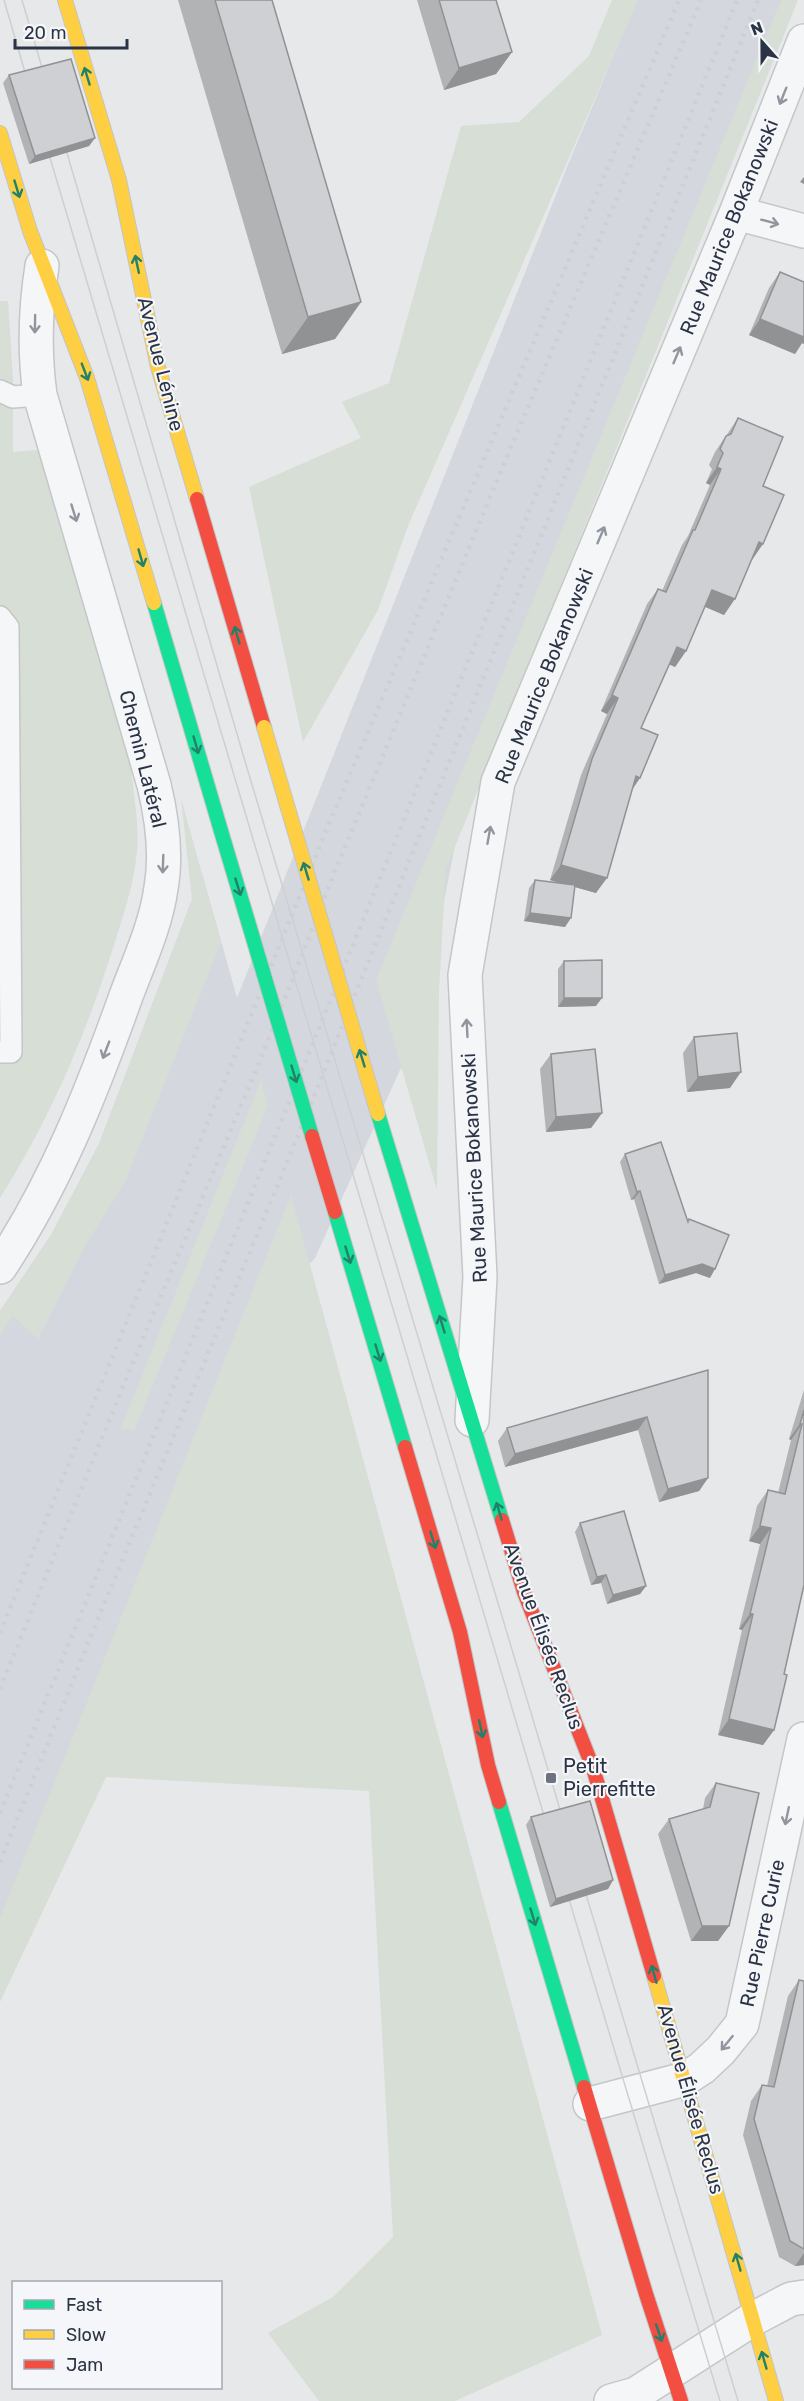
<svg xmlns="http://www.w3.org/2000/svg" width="804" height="2401" viewBox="0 0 804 2401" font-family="Rubik,sans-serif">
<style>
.built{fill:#d4d7dd}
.green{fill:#d6ded6}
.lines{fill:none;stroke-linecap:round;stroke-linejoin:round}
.lane-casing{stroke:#c4c6c8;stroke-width:24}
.street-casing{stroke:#c4c6c8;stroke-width:36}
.fast-casing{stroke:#c2c5c8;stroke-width:16}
.slow-casing{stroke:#c2c5c8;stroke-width:16}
.jam-casing{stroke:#c2c5c8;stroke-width:16}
.lane{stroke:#f5f6f7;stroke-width:21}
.street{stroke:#f5f6f7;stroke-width:33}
.fast{stroke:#16e098;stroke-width:14}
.slow{stroke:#ffcf43;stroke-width:14}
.jam{stroke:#f24e42;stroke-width:14}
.tram{stroke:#cecfd2;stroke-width:1.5}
.rail{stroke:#cecfd2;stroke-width:4.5;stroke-dasharray:3 6;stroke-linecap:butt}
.fast-bridge-casing{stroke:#c2c5c8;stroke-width:16;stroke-linecap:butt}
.slow-bridge-casing{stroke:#c2c5c8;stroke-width:16;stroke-linecap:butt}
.jam-bridge-casing{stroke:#c2c5c8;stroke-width:16;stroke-linecap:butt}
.fast-bridge{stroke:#16e098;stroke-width:14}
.slow-bridge{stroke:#ffcf43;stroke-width:14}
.jam-bridge{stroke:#f24e42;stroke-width:14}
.wall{fill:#b1b3b5}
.shaded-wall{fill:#909294}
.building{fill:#ced0d3;stroke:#909294;stroke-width:1.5}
.oneway{stroke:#22816a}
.oneway2{stroke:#90959e}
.poi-dot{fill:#6c737f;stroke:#f4f6f9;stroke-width:2}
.labels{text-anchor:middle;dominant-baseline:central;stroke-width:4.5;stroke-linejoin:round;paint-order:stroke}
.street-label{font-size:20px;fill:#2b3445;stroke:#f4f6f9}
.poi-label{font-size:20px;fill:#2b3445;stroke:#f4f6f9;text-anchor:start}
</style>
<rect width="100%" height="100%" fill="#e6e8ea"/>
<path class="built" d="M637,0h148l-318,785 -29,146 -15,88 -108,239 -43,45 -272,667v-659l51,-76 48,-91 103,-271 35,125 330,-831z"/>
<path class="green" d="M612,0h26l-230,526 -30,84 -75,132 -54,-255 112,-49 -19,-36 47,-19 72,-257 58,-4 70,-66z
M781,0h17l-352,869 -7,121 -2,200 -61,-210z
M0,301h8l5,80v71l25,-2 93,319c3,27 8,54 6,82 -3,34 -14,65 -24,97 -28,89 -63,171 -113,250z
M181,798l40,145 -96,239 -40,64 -47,93 -25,-23 -13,19v-24l51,-76 48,-91 93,-244z
M261,1080l7,26 -134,325 -13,-3z
M291,1195l311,1140 -147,66h-136l-51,-68 65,-36 60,-60 -24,-446 -263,-14 -106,225v-84z"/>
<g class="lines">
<defs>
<path id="lane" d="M0,391l13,6 27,-2
M0,617l8,10 3,425h-11"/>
<path id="street" d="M736,213l68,18
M0,1267c56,-84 92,-176 126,-271 13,-35 30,-71 35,-108 6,-34 1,-70 -7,-103l-114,-390c-6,-44 -5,-85 2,-129
M472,1420l8,-143 -15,-302 33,-193 238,-569 68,-172
M590,2104l95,-25 17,-11 19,-18 21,-26 62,-285
M611,2401l25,-7 117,-75 38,-20 13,-2"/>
<path id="fast" d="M154,603l67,228
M378,1114l124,406
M335,1212l70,235
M499,1802l85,285"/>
<path id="slow" d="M65,0l54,180 39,187 39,132
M0,133l30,98 57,147 67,225
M654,1976l122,425"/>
<path id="jam" d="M197,499l67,228
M405,1447l55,185 28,133 11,37
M502,1520l22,72 69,176 61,208
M584,2087l62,207 35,107"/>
</defs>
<use href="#lane" class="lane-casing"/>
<use href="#street" class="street-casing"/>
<use href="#fast" class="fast-casing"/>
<use href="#slow" class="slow-casing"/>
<use href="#jam" class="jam-casing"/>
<use href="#lane" class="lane"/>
<use href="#street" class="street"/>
<use href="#fast" class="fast"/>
<use href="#slow" class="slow"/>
<use href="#jam" class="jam"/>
<path class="tram" d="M4,0l25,86
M22,0l24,81
M62,136l185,632 318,1058
M45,141l503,1688
M582,1881l156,520
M565,1886l155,515"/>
<path class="rail" d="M0,1633l328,-807 351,-826
M0,1689l128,-315 129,-306 81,-204 160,-386 203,-478
M0,1813l737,-1813
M0,1862l88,-219 198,-478 472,-1165"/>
<defs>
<path id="fast-bridge" d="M221,831l91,305"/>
<path id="slow-bridge" d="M264,727l114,387"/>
<path id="jam-bridge" d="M312,1136l23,76"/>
</defs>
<use href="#fast-bridge" class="fast-bridge-casing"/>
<use href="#slow-bridge" class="slow-bridge-casing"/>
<use href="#jam-bridge" class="jam-bridge-casing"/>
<use href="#fast-bridge" class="fast-bridge"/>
<use href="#slow-bridge" class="slow-bridge"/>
<use href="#jam-bridge" class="jam-bridge"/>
</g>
<path class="wall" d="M178,0h94l89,302 -26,37 -53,15z
M417,0h79l16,52 -16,22 -52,16z
M9,75l86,63 -6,8 -60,18 -26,-81z
M780,272l24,10v62l-2,-1 -7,11 -46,-19 20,-47z
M738,418l25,68 -11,74 -28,55 -19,-8 -19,44 -11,16 -5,-3 -29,64 -1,50 -8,12 -36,103 -21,-6 -10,40 -41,-6 5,-33 6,-8 23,3 -8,-3 31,-105 26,-61 -6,-3 46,-107 11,-15 4,2 20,-46 6,-9 22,-51 -4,-2 6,-14 -3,-4 6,-13z
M564,961l32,45 -38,1v-38z
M694,1037l36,51 -43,4 -4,-39z
M551,1054l51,59 -11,15 -45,4 -6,-63z
M625,1154l62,67 2,-2 21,59 -14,-5 -37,11 -25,-85 -3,1 -11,-38z
M708,1370v108l-9,13 -40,11 -21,-72 -133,37 -7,-26 9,-13z
M804,1390v195l-20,89 -10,56 -11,15 -45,-10 24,-105 -3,-1 21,-85 -11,-3 8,-35 11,-16 10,3 13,-53 -2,-1z
M580,1523l66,63 -6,8 -33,10 -6,-21 -10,2 -16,-53z
M716,1783l13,143 -11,15h-27l-33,-107 11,-15 34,-10 2,-11z
M531,1817l82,63 -5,9 -58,18 -24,-82z
M799,1980l5,1v284l-9,1 -16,-9 -36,-122 8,-34 11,-16 5,1 21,-90z"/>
<path class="shaded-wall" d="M512,52l-16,22 -52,16 15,-22z
M95,138l-6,8 -60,18 6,-8z
M804,177v7l-4,-2z
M361,302l-26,37 -53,15 26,-37z
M760,319l44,18v7l-2,-1 -7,11 -46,-19z
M717,467l4,2 -11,16 -4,-2z
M759,542l4,2 -11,16 -4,-2z
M712,590l23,9 -11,16 -23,-10z
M677,647l9,4 -11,16 -9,-4z
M612,695l6,3 -11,16 -6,-3z
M636,776l4,2 -11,16z
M561,865l46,13 -11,15 -46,-13z
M530,913l41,5 -6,9 -41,-6z
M564,998h38l-6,8 -38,1z
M741,1072l-11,16 -43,4 11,-15z
M602,1113l-11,15 -45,4 10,-15z
M640,1191l-6,8 -3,1 6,-8z
M702,1264l13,5 -5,9 -14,-5 -37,11 6,-9z
M647,1417l-9,13 -133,37 10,-13z
M800,1424h2l-11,16 -2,-1z
M708,1478l-9,13 -40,11 9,-13z
M760,1526l11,2 -11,16 -11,-3z
M606,1575l-5,8 -10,2 6,-8z
M646,1586l-6,8 -33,10 6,-9z
M750,1614h3l-11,16 -3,-1z
M729,1719l45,11 -11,15 -45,-10z
M613,1880l-5,9 -58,18 6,-8z
M702,1926h27l-11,15h-27z
M804,2253v12l-9,1z"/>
<path class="building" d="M215,0h57l89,302 -53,15z
M439,0h57l16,52 -53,16z
M71,59l24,79 -60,18 -26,-81z
M780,272l24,10v55l-44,-18z
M738,418l45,19 -20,49 21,9 -21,49 -4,-2 -24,57 -23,-9 -26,61 -9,-4 -36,81 17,7 -18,43 -4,-2 -29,102 -46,-13 31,-106 26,-61 -6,-3 46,-106 8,3 27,-62h2l26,-61 -4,-2 6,-14 -3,-4 6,-13 5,-2z
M535,880l40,5 -4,33 -41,-5z
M602,960v38h-38v-37z
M737,1033l4,39 -43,5 -4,-40z
M595,1049l7,64 -46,4 -5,-63z
M661,1142l27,80 1,-3 40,16 -14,34 -13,-5 -37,11 -25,-84 -3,1 -12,-38z
M708,1370v108l-40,11 -21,-72 -132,37 -8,-26z
M804,1410v175l-20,89 3,1 -13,55 -45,-11 24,-105h-3l21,-86 -11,-2 8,-36 17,4 17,-70h-2z
M624,1511l22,75 -33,9 -7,-20 -9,2 -17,-54z
M716,1783l43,10 -30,133h-27l-33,-107 41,-12z
M590,1801l23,79 -57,19 -25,-82z
M799,1980l5,1v268l-14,-8 -36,-122 8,-34 12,2z"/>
<defs><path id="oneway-shaft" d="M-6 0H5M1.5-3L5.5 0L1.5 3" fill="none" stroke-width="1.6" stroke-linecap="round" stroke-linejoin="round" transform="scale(1.5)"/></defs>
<g class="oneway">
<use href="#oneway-shaft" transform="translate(87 76) rotate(-107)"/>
<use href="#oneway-shaft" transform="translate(17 189) rotate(73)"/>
<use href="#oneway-shaft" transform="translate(137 264) rotate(-102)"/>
<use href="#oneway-shaft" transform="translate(85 372) rotate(69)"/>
<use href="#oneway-shaft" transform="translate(141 558) rotate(74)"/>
<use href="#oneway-shaft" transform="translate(237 635) rotate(-106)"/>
<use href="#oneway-shaft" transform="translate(196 745) rotate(74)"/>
<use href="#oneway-shaft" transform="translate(306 871) rotate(-107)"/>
<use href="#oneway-shaft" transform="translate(238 887) rotate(73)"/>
<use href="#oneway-shaft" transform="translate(362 1058) rotate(-107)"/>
<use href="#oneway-shaft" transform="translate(294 1074) rotate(73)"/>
<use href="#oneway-shaft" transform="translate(348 1255) rotate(73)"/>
<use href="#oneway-shaft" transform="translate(442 1324) rotate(-107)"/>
<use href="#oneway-shaft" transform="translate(378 1353) rotate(73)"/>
<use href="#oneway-shaft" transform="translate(499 1511) rotate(-107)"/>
<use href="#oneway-shaft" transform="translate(433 1540) rotate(73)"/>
<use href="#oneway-shaft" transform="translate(481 1729) rotate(78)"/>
<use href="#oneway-shaft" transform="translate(533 1917) rotate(73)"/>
<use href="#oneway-shaft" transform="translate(654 1974) rotate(-106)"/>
<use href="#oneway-shaft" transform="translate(738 2262) rotate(-106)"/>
<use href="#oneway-shaft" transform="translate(659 2333) rotate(71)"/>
<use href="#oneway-shaft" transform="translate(764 2360) rotate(-106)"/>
</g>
<g class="oneway2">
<use href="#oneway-shaft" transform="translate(783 96) rotate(112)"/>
<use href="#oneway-shaft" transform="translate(770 222) rotate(15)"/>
<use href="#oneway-shaft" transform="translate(35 324) rotate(91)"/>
<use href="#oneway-shaft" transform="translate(677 355) rotate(-67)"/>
<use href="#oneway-shaft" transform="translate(74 513) rotate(73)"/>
<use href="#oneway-shaft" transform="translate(601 535) rotate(-67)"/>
<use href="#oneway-shaft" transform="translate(489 835) rotate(-80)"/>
<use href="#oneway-shaft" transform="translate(163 864) rotate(92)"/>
<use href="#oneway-shaft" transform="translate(467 1028) rotate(-93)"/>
<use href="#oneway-shaft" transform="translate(106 1050) rotate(111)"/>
<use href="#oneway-shaft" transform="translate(787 1816) rotate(102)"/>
<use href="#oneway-shaft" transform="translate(727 2043) rotate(129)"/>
</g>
<rect class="poi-dot" x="545" y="1772" width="12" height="12" rx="3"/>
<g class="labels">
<g class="street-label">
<text transform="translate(729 227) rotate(-68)">Rue Maurice Bokanowski</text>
<text transform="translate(161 364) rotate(76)">Avenue Lénine</text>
<text transform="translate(544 676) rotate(-68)">Rue Maurice Bokanowski</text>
<text transform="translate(143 759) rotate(76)">Chemin Latéral</text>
<text transform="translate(474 1168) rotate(-93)">Rue Maurice Bokanowski</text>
<text transform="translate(544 1636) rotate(70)">Avenue Élisée Reclus</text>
<text transform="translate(762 1933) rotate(-78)">Rue Pierre Curie</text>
<text transform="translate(691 2099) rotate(74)">Avenue Élisée Reclus</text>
</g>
<g class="poi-label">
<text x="563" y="1766">Petit<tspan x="563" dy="23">Pierrefitte</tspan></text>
</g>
</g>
<rect x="12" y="2281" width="210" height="108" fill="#f4f6f9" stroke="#a4a8b1" stroke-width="1.5"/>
<rect x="24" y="2300" width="30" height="9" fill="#16e098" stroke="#a4a8b1" stroke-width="1.5"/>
<text x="66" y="2311" font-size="18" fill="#2b3445">Fast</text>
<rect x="24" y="2330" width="30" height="9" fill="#ffcf43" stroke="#a4a8b1" stroke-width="1.5"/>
<text x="66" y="2341" font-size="18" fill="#2b3445">Slow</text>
<rect x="24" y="2360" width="30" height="9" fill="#f24e42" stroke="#a4a8b1" stroke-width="1.5"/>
<text x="66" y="2371" font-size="18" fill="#2b3445">Jam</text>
<g transform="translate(762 42) rotate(339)" stroke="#f4f6f9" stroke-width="4.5" paint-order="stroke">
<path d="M0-4.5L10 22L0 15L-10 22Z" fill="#2b3445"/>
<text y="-9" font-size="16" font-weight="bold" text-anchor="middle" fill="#2b3445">N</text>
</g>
<path d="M15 39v9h112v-9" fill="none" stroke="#2b3445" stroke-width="3"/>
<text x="24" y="39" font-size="18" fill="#2b3445" stroke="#f4f6f9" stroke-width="4.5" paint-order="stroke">20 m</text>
</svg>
